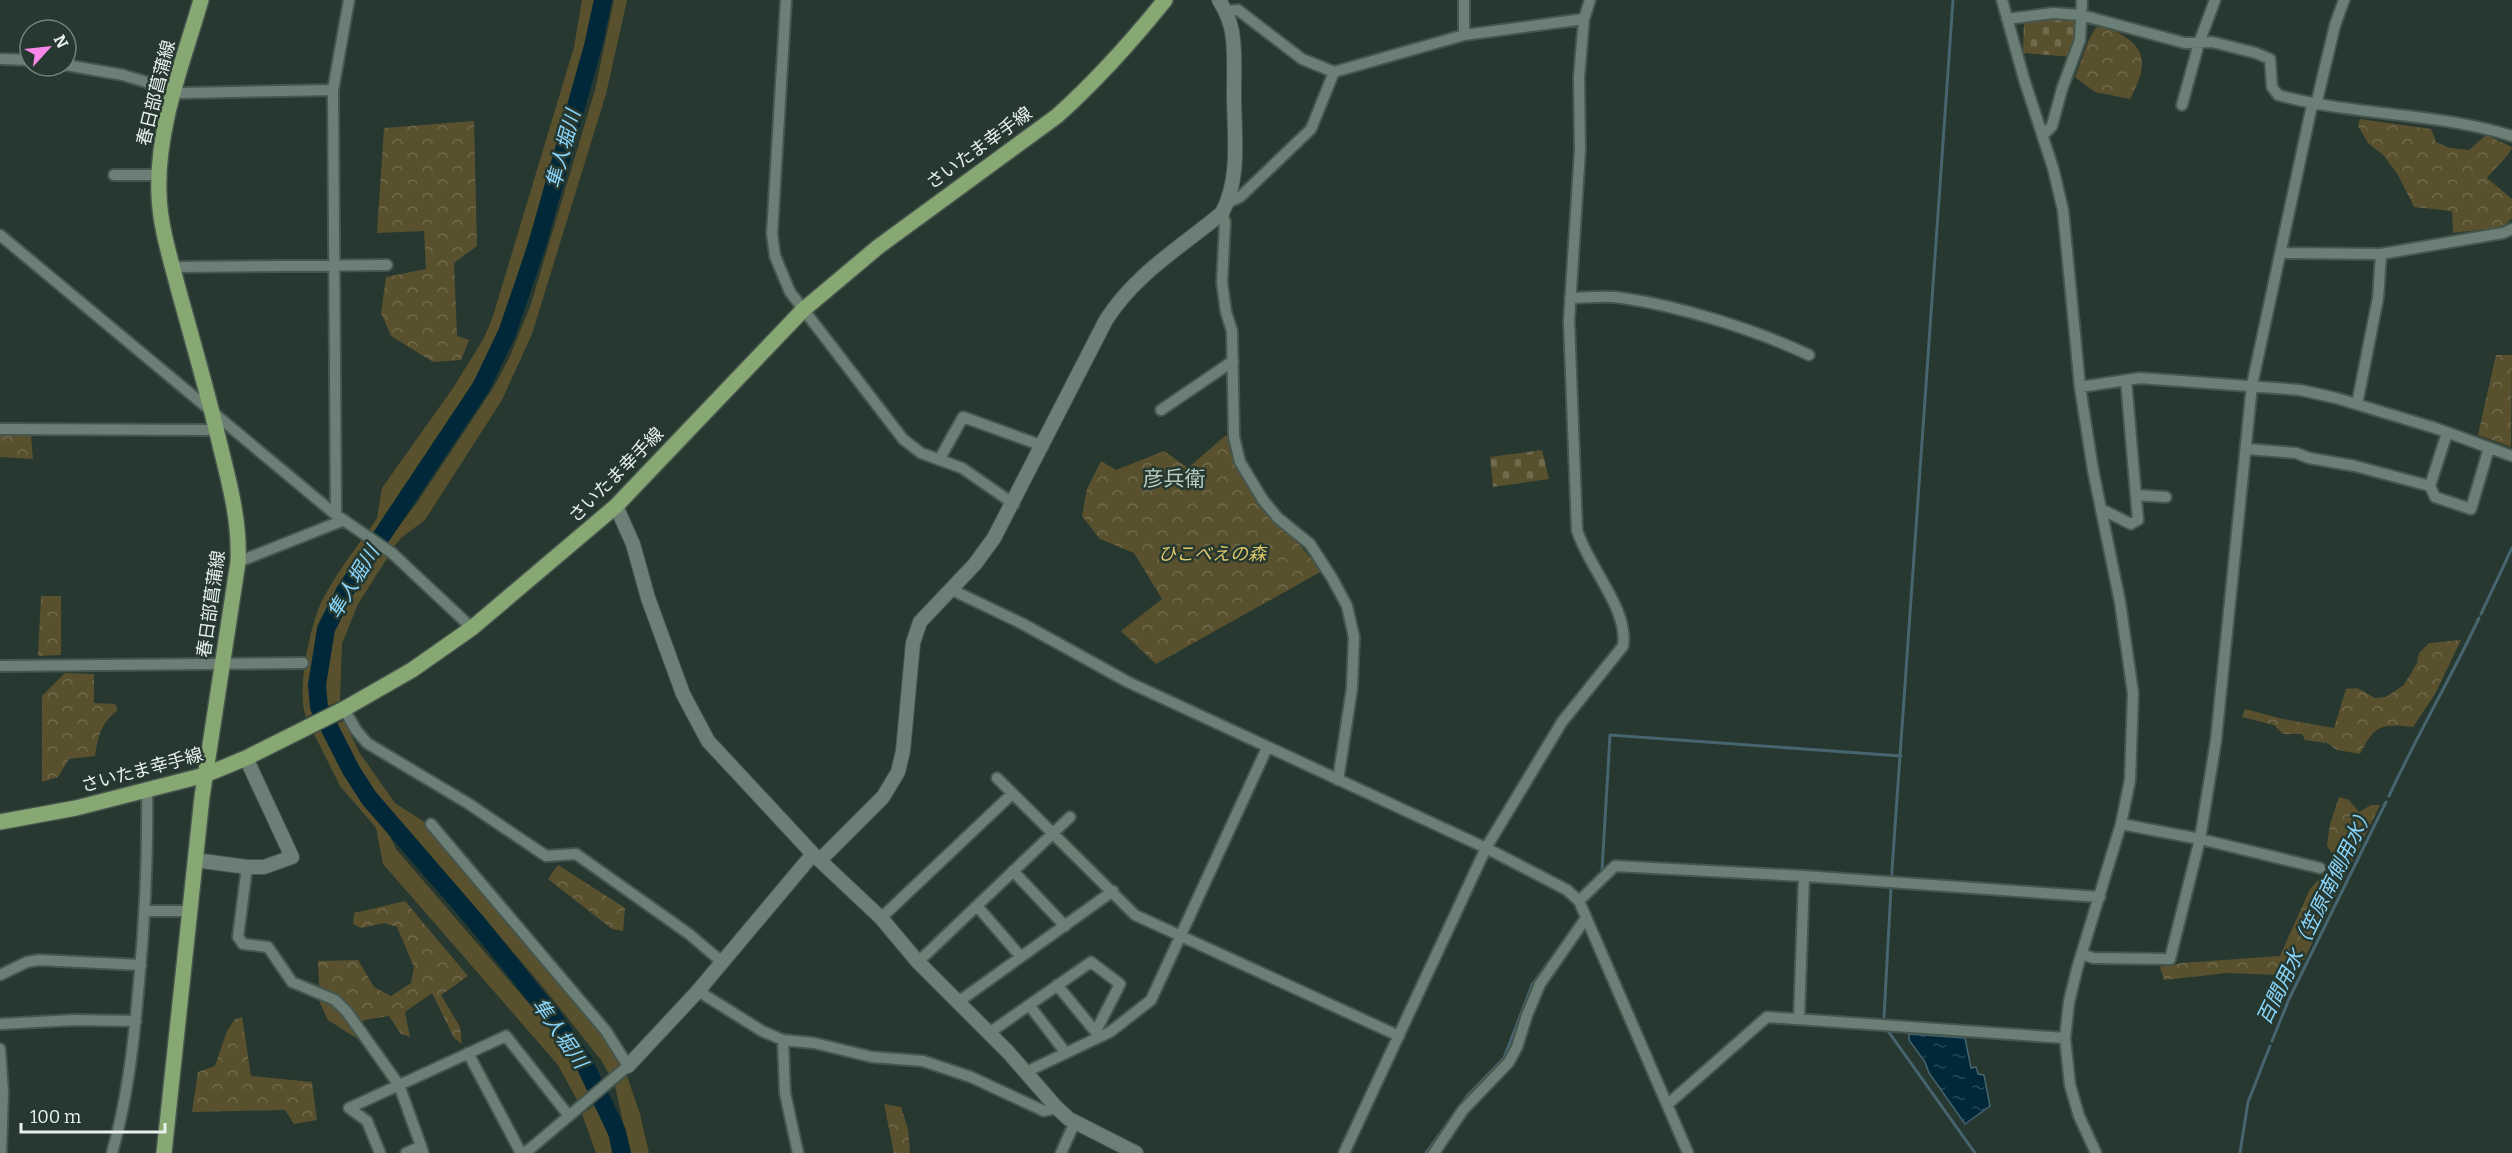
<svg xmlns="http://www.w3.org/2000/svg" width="2512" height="1153" viewBox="0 0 2512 1153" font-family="Bitter,'Noto Sans JP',serif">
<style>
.green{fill:#59512e}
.forest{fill:url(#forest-crowns)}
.cemetery{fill:url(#cemetery-stones)}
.water{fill:url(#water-ripples);stroke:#46656f;stroke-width:1.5}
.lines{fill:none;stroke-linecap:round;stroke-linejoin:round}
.stream{stroke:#46656f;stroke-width:3}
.river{stroke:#012839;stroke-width:18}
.minor-casing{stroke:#46564f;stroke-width:14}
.tertiary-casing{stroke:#46564f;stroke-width:16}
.primary-casing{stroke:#46564f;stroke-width:18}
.minor{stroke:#6c7f76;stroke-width:10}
.tertiary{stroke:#6c7f76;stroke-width:14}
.primary{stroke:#88a873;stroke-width:15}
.labels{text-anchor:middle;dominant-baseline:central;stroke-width:5;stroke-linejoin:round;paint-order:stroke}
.street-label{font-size:18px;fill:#e7f2ed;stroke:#263830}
.park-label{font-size:18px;font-style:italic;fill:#dcc76a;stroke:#263830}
.water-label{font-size:20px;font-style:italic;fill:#8ad7fe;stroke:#263830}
.quarter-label{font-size:21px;fill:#b7ccc1;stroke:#263830}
</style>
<defs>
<pattern id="forest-crowns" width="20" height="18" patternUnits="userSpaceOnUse" patternTransform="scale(1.5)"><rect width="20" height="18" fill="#59512e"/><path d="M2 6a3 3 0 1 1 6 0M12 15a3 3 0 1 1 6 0" fill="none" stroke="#716a4d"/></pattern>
<pattern id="cemetery-stones" width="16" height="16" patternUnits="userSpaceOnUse" patternTransform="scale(1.5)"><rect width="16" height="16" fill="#59512e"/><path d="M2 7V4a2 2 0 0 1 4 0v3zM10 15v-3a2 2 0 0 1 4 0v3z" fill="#716a4d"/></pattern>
<pattern id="water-ripples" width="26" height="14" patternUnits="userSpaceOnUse" patternTransform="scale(1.5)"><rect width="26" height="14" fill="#012839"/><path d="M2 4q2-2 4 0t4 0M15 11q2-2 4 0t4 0" fill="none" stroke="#264856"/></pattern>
</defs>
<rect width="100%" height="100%" fill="#263830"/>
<path class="green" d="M582,0h13l-9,49 -18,63 -61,199 -29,64 -103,160 -6,-5 8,-12 5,-30 71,-100 31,-50 9,-22 81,-269z
M614,0h13l-21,94 -74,240 -30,66 -77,120 -24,18 -8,10 -7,-5 30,-39 44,-66 35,-53 15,-29 20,-49 65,-217z
M362,539l8,4c-27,42 -52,81 -56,132 -1,13 -2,25 1,37l-9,5c-10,-24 4,-93 16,-116 11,-22 26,-42 40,-62z
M380,551l8,6 -30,47 -16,40 -2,57 -15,6c-12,-38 11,-94 32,-127 7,-10 16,-18 23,-29z
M344,721l15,31 36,51 28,18 151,176 47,67 -12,10 -8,-14 -54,-68 -72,-85 -93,-104 -22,-30 -25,-49z
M324,729l18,40 24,37 18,18 12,25 172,200 22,40 -13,11 -19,-35 -175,-201 -7,-36 -36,-42 -26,-52z
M627,1076l13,38 9,39h-19l-15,-67z
M596,1104l13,33 3,16h-16l-14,-39z"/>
<path class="forest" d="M2099,24c42,17 55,31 31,75l-35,-7 -20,-15c8,-18 11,-38 24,-53z
M2360,119l71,10 5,13 14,6 19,2 17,-15 26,12c-2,9 -18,21 -25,31l25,21v19l-9,9 -50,6 -1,-22 -38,-4 -16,-32 -14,-19 -16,-13 -10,-17z
M474,121l3,125 -23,17 3,73 12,4 -8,20 -28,2 -42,-26 -10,-23 5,-36 40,-8 -2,-38 -47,2 7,-105z
M2496,355h16l-1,92 -33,-12z
M0,434l31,2 2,23 -33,-2z
M1226,435l9,25 26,48 28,25 33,38 -166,93 -35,-33 41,-32 -28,-46 -34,-14 -18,-23 5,-27 14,-28 15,9 48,-19 24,17z
M41,596h20v59l-23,1z
M2461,640l-26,54 -22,33c-32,-3 -38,-3 -53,27l-23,-4 -10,-7 -22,-3 -3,-6h-19l-9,-9 -32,-8 3,-8 38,10 51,9 12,-39 11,-1 18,10 11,-1 18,-12 13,-22 2,-10 10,-10z
M65,673l29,1v29l21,1 3,6c-17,13 -20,26 -23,46l-26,3 -11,18 -16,5v-86z
M2339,797l10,3 10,12 12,-7h9l-76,155 -16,-3 -10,18 -51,-2 -63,7 -4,-13 22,-4 98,-7 30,-67 19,-21 5,-12 -7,-10 3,-22z
M558,865l67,43 -2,23 -11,-2 -64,-50z
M405,901l63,75 -27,19 19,32 2,17 -8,-6 -22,-45 -27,19 5,25 -9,-3 -12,-18 -25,4 -8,18 -28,-18 -8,-17 -2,-42 40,-1 16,27 17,9 20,-13 3,-16 -17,-40 -13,-4 -23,5 -8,-4 1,-11z
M242,1017l9,59 61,6 5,38 -23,4 -9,-14 -93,2 6,-40 17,-6 12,-35 8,-12z
M884,1104l17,3 7,22 2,24h-16z"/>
<path class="cemetery" d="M2049,17l26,1 3,4 -6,35 -49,-4 1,-32z
M1542,450l7,29 -56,8 -3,-30z"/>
<path class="water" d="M1909,1034l56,4 6,30 5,-1 2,7 6,1 6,31 -25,18 -36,-51 -4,-11 -16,-22z"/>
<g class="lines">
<path class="stream" d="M2481,614l31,-66
M2389,796c28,-61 62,-118 90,-178
M1596,878l6,-7 8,-136 291,21
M1884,1017l8,-147 61,-870
M1888,1031l87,122
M2272,1041l17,-42 97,-197
M1426,1153l42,-58 36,-37 28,-73 31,-43
M2240,1153l8,-51 22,-56"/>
<path class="river" d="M603,0l-10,46 -56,199 -30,88 -26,54 -136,204 -19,38 -9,56 2,22 32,63 18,28 108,125 77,96 29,42 34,71 5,21"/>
<defs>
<path id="minor" d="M786,0l-14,234 3,22 15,36 113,147 18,14 41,15 52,36
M1464,0v35
M2002,0l22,79 29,89 10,42 17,177 13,83 27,132 13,91 -3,87 -9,44 -44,145 -8,33 -4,36 5,47 9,31 17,37
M1226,11l12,-1 64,49 32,13 130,-37 120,-16
M2007,19l46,-6 28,2 104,28 27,-1 44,11 14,6 2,28 6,8c76,21 158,17 234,41
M0,59l30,1
M66,65l57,10 59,18 151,-3
M2182,105l17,-62 16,-43
M2316,105l19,-80 9,-25
M2043,135l9,-9 10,-37 18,-49 2,-40
M114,175h45
M1227,203l13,-6 71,-68 23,-57
M1222,213l3,9 -3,61 4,29 6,19 2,106 6,25 23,38 15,18 32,26 22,34 15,28 7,31 -2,51 -14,92
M0,235l336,280 56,38 80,75
M2281,253l100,1 122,-21 9,-4
M172,267l215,-2
M1570,298c17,0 35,-3 52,0 58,8 134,32 187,57
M2080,387l60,-9 160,12 36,8 99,30 77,28
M2357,404l21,-106 3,-44
M1161,410l72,-49
M0,429l216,1
M2447,433l-17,53 5,11 36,12 18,-61
M2247,449l49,4 13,5 46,8 75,20
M939,460l24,-43 80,29
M2136,495l30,2
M2101,509l30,15 7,-4 -12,-140
M336,515l-3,-425 16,-90
M238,562l106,-42
M950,589l73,35 105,58 358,166 81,42 12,11 109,252
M0,666l303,-3
M344,709l12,21 11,13 102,61 77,52 30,-2 113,80 33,28
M997,778l138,137 264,121
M431,824l175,207 22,35 -103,87
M2121,824l79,15 120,29
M247,867l-9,70 5,7 25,3 24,35 43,18 12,12 52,73 22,61
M1013,871l52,55
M1579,901l36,-35 189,10 296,21
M977,906l44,51
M145,911h44
M881,918l131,-124
M2082,954l11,4 77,1 30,-120 16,-99 36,-355 60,-280
M918,962l152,-145
M0,975l27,-13 12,-2 102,5
M1057,985l42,51
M698,991l64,40 21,9 31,3 58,14 51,4 48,16 73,34 13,-3
M958,1002l155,-111
M1029,1005l37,48
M1799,1019l5,-143
M0,1024l74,-4 62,1
M989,1033l102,-71 29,22 -24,47
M783,1040l2,53 13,60
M0,1049l3,43 -2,61
M468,1053l53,100
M1026,1072l84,-40 41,-32 116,-252
M1668,1104l99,-87 298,21
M112,1153c16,-56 22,-113 27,-171 6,-64 9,-127 8,-191
M380,1153l-13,-32 -18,-13 157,-72 63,80
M406,1153l15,-7 2,7
M1061,1153l14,-31
M1344,1153l142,-305 76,-126 61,-76c6,-37 -35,-79 -46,-116l-8,-209 11,-171 -1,-73 5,-58 6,-19
M1434,1153l29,-43 46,-48 8,-15 10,-32 13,-31 46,-66"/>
<path id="tertiary" d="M616,506l17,38 15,54 35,96 25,47 105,113 68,64 37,44 90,90 49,56 12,11 67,34
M195,860l52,7h17l28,-10 -46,-99
M820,860l63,-63 15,-25 5,-21 10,-108 7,-21 55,-58 19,-26 112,-218c29,-46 75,-73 116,-107 19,-36 12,-79 12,-118 0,-19 1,-38 -1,-56 -1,-13 -7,-28 -14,-39
M628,1066l70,-75 115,-137"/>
<path id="primary" d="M0,822l76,-14 129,-33 41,-17 98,-49 68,-39 60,-42 144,-122 187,-196 75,-63 179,-131c39,-35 75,-75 108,-116
M164,1153l38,-356 36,-235c2,-42 -9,-80 -19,-121 -12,-51 -27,-102 -41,-153 -8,-31 -18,-62 -19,-93 -3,-67 24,-132 42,-195"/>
</defs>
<use href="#minor" class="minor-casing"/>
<use href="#tertiary" class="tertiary-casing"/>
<use href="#primary" class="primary-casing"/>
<use href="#minor" class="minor"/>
<use href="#tertiary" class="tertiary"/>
<use href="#primary" class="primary"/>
</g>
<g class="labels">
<g class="street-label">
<text transform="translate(156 93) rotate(-76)">春日部菖蒲線</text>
<text transform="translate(979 148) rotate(-36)">さいたま幸手線</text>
<text transform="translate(616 475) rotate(-45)">さいたま幸手線</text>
<text transform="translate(211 604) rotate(-82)">春日部菖蒲線</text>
<text transform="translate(142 770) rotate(-15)">さいたま幸手線</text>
</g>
<g class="park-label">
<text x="1212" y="554">ひこべえの森</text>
</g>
<g class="water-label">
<text transform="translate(563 149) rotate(-75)">隼人堀川</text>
<text transform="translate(353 582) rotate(-59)">隼人堀川</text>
<text transform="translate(2315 915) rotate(-64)">百間用水（笠原南側用水）</text>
<text transform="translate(560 1033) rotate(55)">隼人堀川</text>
</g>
<g class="quarter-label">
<text x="1174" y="479">彦兵衛</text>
</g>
</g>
<g transform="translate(48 48) rotate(63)"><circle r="28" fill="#263830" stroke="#73827c" stroke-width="1.5"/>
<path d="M0-4.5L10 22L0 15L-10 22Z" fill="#f987e8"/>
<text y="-9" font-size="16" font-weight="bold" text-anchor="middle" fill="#e7f2ed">N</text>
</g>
<path d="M21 1123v9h144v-9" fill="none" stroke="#e7f2ed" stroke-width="3"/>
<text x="30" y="1123" font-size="18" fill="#e7f2ed" stroke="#263830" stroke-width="4.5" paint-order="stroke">100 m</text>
</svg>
